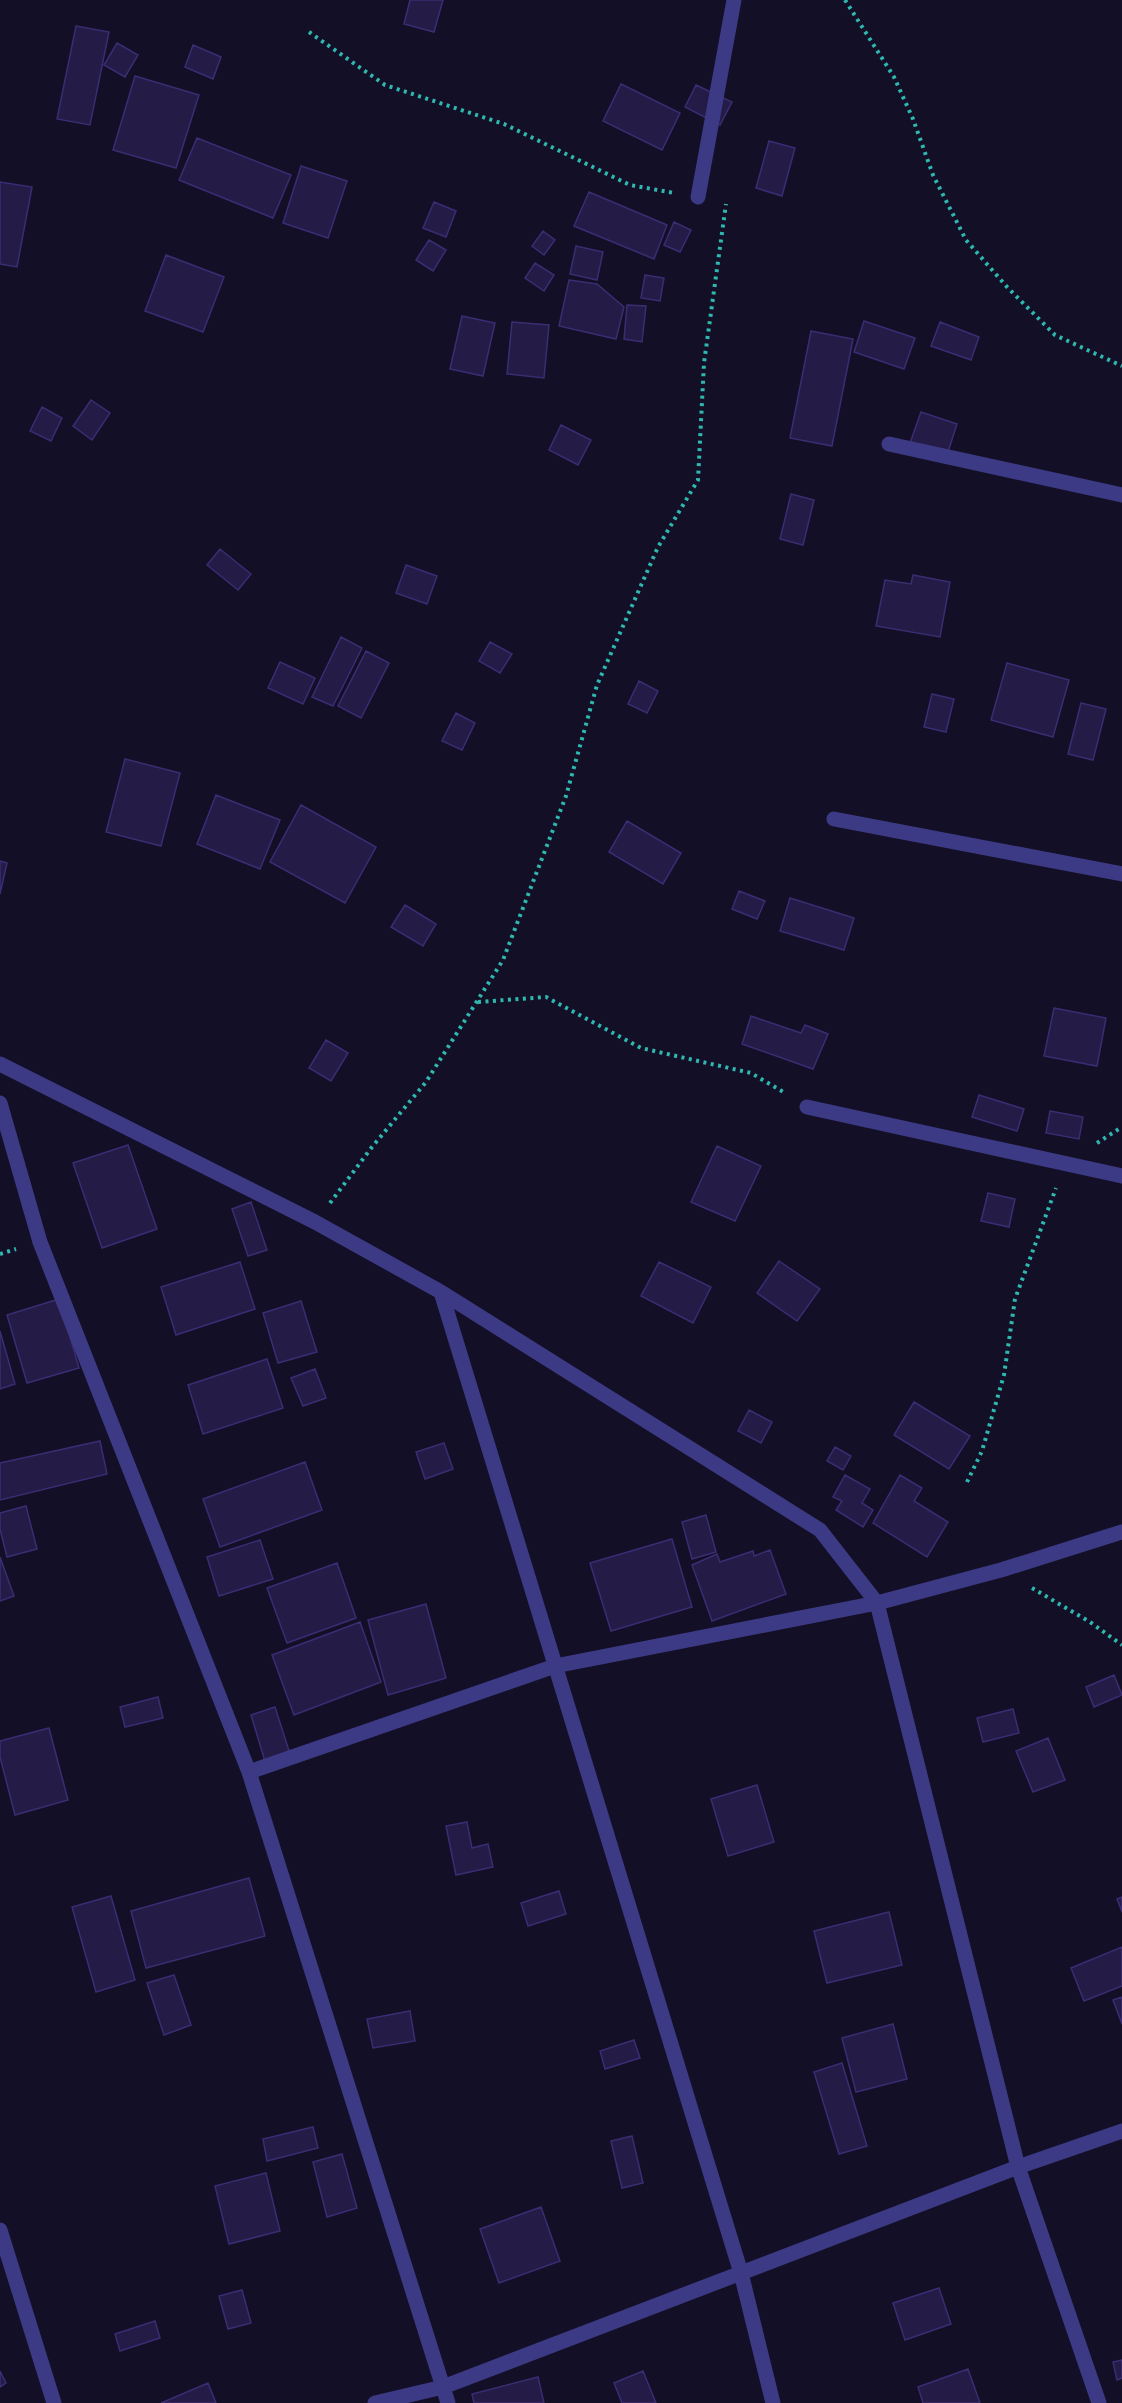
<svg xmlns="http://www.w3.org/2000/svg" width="1122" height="2403" viewBox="0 0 1122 2403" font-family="'Alegreya Sans',sans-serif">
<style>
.building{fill:#241b47;stroke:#3b2d73;stroke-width:1.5}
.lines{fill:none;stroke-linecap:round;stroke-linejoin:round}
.path{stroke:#2fb8b0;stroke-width:4;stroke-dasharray:3 4.5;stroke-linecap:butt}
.minor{stroke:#3d3a85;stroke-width:15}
</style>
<rect width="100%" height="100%" fill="#130f26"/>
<path class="building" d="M410,0h33l-9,32 -30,-8z
M76,26l33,6 -19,93 -33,-6z
M117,43l21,12 -13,22 -21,-12z
M193,45l28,12 -8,22 -28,-12z
M135,76l64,19 -23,73 -63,-18z
M621,84l59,29 -18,37 -59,-29z
M696,85l36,17 -12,23 -35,-18z
M197,138l94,37 -18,43 -94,-38z
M769,141l26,7 -13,48 -26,-8z
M301,166l46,15 -19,57 -45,-15z
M0,182l32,5 -15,80 -17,-3z
M589,192l78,33 -13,34 -80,-33z
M434,202l22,9 -10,26 -23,-9z
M674,222l17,8 -11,22 -16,-7z
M543,231l12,9 -11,15 -12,-9z
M429,240l17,10 -13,21 -17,-11z
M576,246l27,6 -6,28 -27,-6z
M166,255l58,22 -21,55 -58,-21z
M535,263l19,12 -10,16 -19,-13z
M645,275l19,3 -4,23 -19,-3z
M569,280l28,4 27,23 -8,32 -57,-13z
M627,305l19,1 -4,36 -18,-3z
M462,316l33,7 -12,53 -33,-7z
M864,321l51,17 -11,31 -50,-17z
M512,322l37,3 -5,53 -37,-4z
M940,322l39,15 -8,23 -40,-14z
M811,331l42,8 -21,107 -42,-8z
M91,400l19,13 -18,27 -19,-14z
M42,407l20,11 -11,23 -21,-10z
M921,412l36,12 -10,31 -37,-12z
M561,425l30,15 -13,25 -29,-15z
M791,494l23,6 -11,45 -23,-6z
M220,549l31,25 -13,16 -31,-25z
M406,565l31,11 -10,28 -31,-11z
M913,575l37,7 -10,55 -64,-11 9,-46 26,4z
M341,637l21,11 -29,58 -21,-9z
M490,642l22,12 -12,19 -21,-12z
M366,651l23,12 -28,55 -23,-12z
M280,662l35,16 -12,26 -35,-16z
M1007,663l62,17 -16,57 -62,-17z
M639,681l19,10 -11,22 -19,-9z
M932,694l22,5 -8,33 -22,-5z
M1081,703l25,6 -13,51 -25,-6z
M456,713l19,10 -13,27 -20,-9z
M125,759l55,14 -19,73 -55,-14z
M216,795l64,25 -20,49 -63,-25z
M301,805l75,42 -31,56 -75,-41z
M627,821l54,32 -18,31 -54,-32z
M0,861l7,2 -7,31z
M739,891l26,10 -8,18 -25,-10z
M790,898l64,20 -10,32 -64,-19z
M405,905l31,19 -13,22 -32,-19z
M1054,1008l52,10 -9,48 -53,-10z
M751,1016l50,17 4,-8 23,9 -15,35 -71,-25z
M326,1040l22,13 -17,28 -22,-13z
M979,1095l45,14 -7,22 -45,-14z
M1050,1111l33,6 -4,22 -33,-6z
M128,1145l29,84 -55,19 -29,-85z
M717,1146l44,20 -26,55 -44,-19z
M988,1193l27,6 -6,28 -28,-6z
M251,1202l16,48 -19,6 -16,-47z
M779,1261l41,28 -23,32 -40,-28z
M240,1262l15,47 -79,26 -15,-48z
M659,1262l52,25 -18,36 -52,-27z
M59,1299l20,69 -52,15 -20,-68z
M301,1301l16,51 -39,11 -15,-50z
M0,1331l15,53 -15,5z
M267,1359l16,49 -80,26 -15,-49z
M315,1369l11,29 -23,8 -12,-28z
M914,1402l56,34 -21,33 -55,-34z
M749,1410l23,12 -11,21 -23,-12z
M100,1441l7,33 -107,26v-37z
M444,1443l9,26 -28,10 -9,-27z
M835,1447l16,9 -8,14 -16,-9z
M305,1462l17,48 -102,37 -17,-48z
M845,1475l25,14 -8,14 11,7 -10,17 -27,-17 6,-9 -9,-4z
M900,1475l22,13 -8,13 34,21 -21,35 -54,-34z
M26,1506l11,43 -30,8 -7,-28v-16z
M706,1515l10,37 -24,7 -10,-37z
M672,1539l20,68 -81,24 -21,-68z
M260,1540l13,39 -54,17 -12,-39z
M770,1550l16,44 -74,27 -20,-56 25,-11 3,8 33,-11 1,5z
M0,1557l14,39 -14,5z
M337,1563l19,55 -69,25 -20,-55z
M426,1604l20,74 -58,17 -20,-75z
M360,1622l21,60 -87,33 -22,-60z
M1114,1675l8,20 -28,12 -8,-20z
M158,1697l5,21 -38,9 -5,-20z
M275,1707l17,53 -25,8 -16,-53z
M1013,1709l6,24 -36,9 -6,-24z
M49,1728l19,72 -53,15 -15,-58v-16z
M1048,1738l17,42 -32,12 -17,-41z
M757,1785l17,57 -46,14 -17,-57z
M467,1822l5,26 16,-4 5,23 -37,8 -10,-49z
M249,1878l16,58 -119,32 -15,-57z
M559,1891l7,23 -38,12 -7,-23z
M111,1896l24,84 -39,12 -24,-85z
M1122,1897v15l-5,-13z
M889,1912l13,53 -75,18 -13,-52z
M1122,1947v39l-38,15 -13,-33z
M174,1975l17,50 -27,10 -17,-52z
M1122,1997v27l-9,-24z
M410,2011l5,30 -42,7 -6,-29z
M893,2024l14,55 -51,13 -14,-54z
M634,2040l6,18 -35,11 -5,-18z
M842,2063l25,83 -28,8 -25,-82z
M313,2127l5,21 -51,13 -4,-22z
M632,2136l11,47 -21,5 -11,-47z
M342,2154l15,54 -30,9 -14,-55z
M266,2173l14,58 -51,13 -14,-58z
M541,2207l19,54 -61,22 -19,-54z
M939,2288l12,36 -46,16 -12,-37z
M242,2290l9,33 -23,6 -9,-33z
M155,2321l5,17 -40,13 -5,-17z
M1122,2360v18l-5,2 -4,-18z
M968,2369l12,34h-57l-5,-16z
M0,2371l6,12 -6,4z
M643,2371l13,32h-34l-8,-20z
M538,2377l6,26h-70l-2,-9z
M208,2383l8,20h-55z"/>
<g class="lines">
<path class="path" d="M845,0l49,77 19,42 20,56 33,65 41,47 48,48 67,31
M309,32l76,53 119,39 126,61 44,8
M478,1002l68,-5 95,51 110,25 34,20
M1097,1143l25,-16
M330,1203l42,-56 54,-65 77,-122 63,-164 31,-111 61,-138 40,-67 6,-117 22,-159
M0,1254l16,-5
M967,1482l15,-31 22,-76 11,-76 41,-111
M1032,1588l58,34 32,23"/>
<path class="minor" d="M698,197l36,-197
M889,444l233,51
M834,819l288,55
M0,1064l315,158 126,70 379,238 57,73 141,564 81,236
M0,1103l40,139 209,530 199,631
M807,1107l315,69
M441,1292l300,981 32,130
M249,1772l306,-106 322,-63 124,-33 121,-38
M0,2230l54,173
M375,2403l68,-16 575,-220 104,-36"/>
</g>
</svg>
